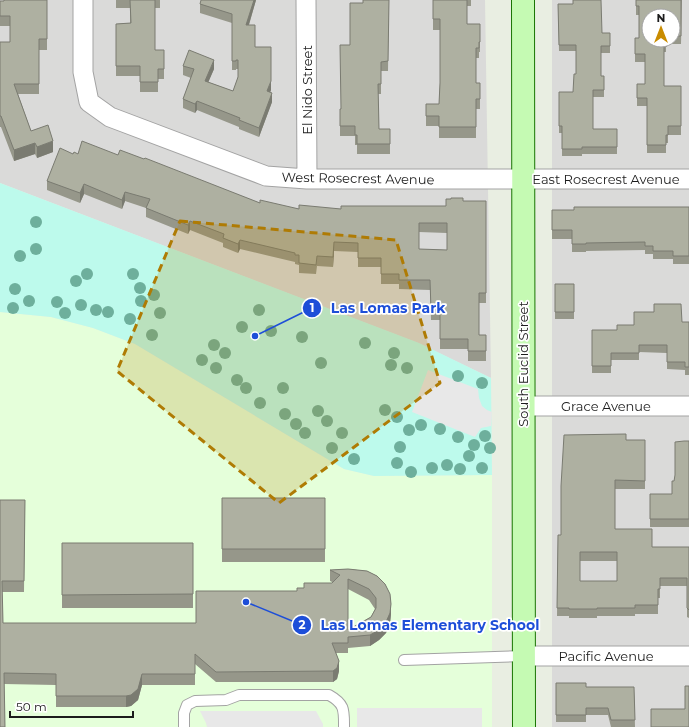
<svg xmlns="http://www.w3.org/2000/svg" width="689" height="727" viewBox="0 0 689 727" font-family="Montserrat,sans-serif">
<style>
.residential{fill:#dadad9;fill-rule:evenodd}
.education{fill:#e5ffda}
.park{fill:#bdfaec}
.parking{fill:#e8e8e8}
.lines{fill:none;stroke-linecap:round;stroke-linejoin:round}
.service-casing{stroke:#a3a3a3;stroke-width:12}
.minor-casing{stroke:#a3a3a3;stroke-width:21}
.secondary-casing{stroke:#197403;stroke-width:24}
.service{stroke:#fff;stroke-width:10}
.minor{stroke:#fff;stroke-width:19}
.secondary{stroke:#c5fab3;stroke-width:22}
.tree{fill:#6eaf9c}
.wall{fill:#96978a;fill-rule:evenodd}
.shaded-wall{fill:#7a7b71}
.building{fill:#aeb0a1;stroke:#7a7b71;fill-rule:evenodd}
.marked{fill:#af7b04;fill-opacity:0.2;stroke:#af7b04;stroke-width:3;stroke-dasharray:8 5;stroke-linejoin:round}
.labels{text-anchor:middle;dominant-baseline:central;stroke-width:3.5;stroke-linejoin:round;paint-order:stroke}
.street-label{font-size:13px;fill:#1c1c1c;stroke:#fff}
.leader{fill:none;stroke:#1d4ed8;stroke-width:1.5}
.callout-dot{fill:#1d4ed8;stroke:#fff;stroke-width:1.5}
.mark-label{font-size:12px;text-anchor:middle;font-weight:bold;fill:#fff}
.callout-label{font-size:14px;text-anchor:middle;font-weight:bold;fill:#1d4ed8;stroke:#fff;stroke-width:3.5;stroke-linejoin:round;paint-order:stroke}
</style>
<rect width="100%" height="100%" fill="#e9eee2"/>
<path class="residential" d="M0,0h485l6,378 -73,-35 -418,-160z
M552,0h137v727h-137zM649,16h24v24h-24z"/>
<path class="education" d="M0,312l51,5 42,11 42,16 209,125 30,7 118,-1v252h-492z"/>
<path class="park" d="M0,183l419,160 72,35 1,97 -118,1 -30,-7 -209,-125 -42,-16 -42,-11 -51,-5z"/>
<path class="parking" d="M428,370l50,19 1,9 3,8 5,4 5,2 -1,14 -10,2 -6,9 -63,-25z
M357,708h125v19h-125z
M200,711h116l7,13v3h-116l-1,-4z"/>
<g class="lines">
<defs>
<path id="service" d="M404,660l119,-4
M184,727v-14l3,-8 8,-4 31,-1 13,-5h90c16,9 15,15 15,32"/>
<path id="minor" d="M83,0v72l6,30 21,15 156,59 41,3h382
M306,0l1,179
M523,406h166
M523,656h166"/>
<path id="secondary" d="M523,0l1,727"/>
</defs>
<use href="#service" class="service-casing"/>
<use href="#minor" class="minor-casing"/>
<use href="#secondary" class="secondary-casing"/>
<use href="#service" class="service"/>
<use href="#minor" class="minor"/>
<use href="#secondary" class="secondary"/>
</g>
<g class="tree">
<circle cx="36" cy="222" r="6"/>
<circle cx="36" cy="249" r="6"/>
<circle cx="20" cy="256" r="6"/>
<circle cx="87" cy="274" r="6"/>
<circle cx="133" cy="274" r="6"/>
<circle cx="76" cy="281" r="6"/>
<circle cx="140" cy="288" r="6"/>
<circle cx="15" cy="289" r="6"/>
<circle cx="154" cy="295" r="6"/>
<circle cx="29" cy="301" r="6"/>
<circle cx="141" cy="301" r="6"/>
<circle cx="57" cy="302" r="6"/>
<circle cx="81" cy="305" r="6"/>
<circle cx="13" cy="308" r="6"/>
<circle cx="96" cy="310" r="6"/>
<circle cx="259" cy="310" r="6"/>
<circle cx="108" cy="312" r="6"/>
<circle cx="65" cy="313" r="6"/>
<circle cx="160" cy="313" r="6"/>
<circle cx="130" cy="319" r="6"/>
<circle cx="242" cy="327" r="6"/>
<circle cx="271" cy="331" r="6"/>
<circle cx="152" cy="335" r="6"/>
<circle cx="302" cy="337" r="6"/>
<circle cx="365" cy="343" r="6"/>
<circle cx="214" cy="345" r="6"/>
<circle cx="225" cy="353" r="6"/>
<circle cx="394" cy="353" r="6"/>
<circle cx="202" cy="360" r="6"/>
<circle cx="321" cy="363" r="6"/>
<circle cx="391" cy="365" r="6"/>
<circle cx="216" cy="368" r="6"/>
<circle cx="407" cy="368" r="6"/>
<circle cx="458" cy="376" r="6"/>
<circle cx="237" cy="380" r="6"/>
<circle cx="482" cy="383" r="6"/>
<circle cx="246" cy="388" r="6"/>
<circle cx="283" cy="388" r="6"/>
<circle cx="260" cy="403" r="6"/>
<circle cx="385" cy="410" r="6"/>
<circle cx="318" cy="411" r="6"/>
<circle cx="285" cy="414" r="6"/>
<circle cx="397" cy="417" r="6"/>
<circle cx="327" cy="421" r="6"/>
<circle cx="296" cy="424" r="6"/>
<circle cx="421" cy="425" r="6"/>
<circle cx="440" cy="429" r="6"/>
<circle cx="409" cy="430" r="6"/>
<circle cx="305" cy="433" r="6"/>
<circle cx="342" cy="433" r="6"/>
<circle cx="485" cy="436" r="6"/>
<circle cx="458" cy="437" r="6"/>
<circle cx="474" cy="445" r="6"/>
<circle cx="400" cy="447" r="6"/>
<circle cx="332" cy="448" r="6"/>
<circle cx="490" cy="448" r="6"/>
<circle cx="469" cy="456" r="6"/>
<circle cx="354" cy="459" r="6"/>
<circle cx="397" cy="463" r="6"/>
<circle cx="447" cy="465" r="6"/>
<circle cx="432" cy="468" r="6"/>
<circle cx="482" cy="468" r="6"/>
<circle cx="460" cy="469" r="6"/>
<circle cx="411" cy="472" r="6"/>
</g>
<path class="wall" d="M47,0v50h-8v44h-21l13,37 22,21 -16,6 -2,-4 -21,7 -13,-34h-1v-85h10v-16h-10v-25z
M116,0h44v8h-5v42h9v29h-6v13h-18v-16h-24v-52l14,-1v-15h-14z
M256,0l-7,25 6,22 16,43 -1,2 2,10 -13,35 -20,-8v-2l-42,-17 -2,3 -12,-5v-9l8,-21 -8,-3v-9l31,3 -6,13 25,9 5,-14v-8h-2v1h-4v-47l-32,-10v-9z
M389,0l-1,71h-7v23h-3l1,35h11v25h-33v-9h-2v-9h-15v-27h1l9,-64 13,-42z
M433,0h38v6h-4v18h13v28h-1v6h-3v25h4v26h-4v29h-37v-12h-13v-22h13l1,-21v-53h-7z
M636,0h46l-1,44h-14v3h-1v5h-2v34h17v49h-13v8h-2v10h-19v-47h-10v-22h8v-22h-10v-24h4v-23h-3zM673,16v24h-24z
M558,4h15l29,29h8v20h-9v23h3v21h-11v32h24v25h-35v2h-20v-23h-3v-41h14l3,-18v-23h-17z
M73,154l45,1 26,4 116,44 39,6h42l105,-3 17,-5h23v102h-7v32h7v26h-18v-12h-28v-29h-9l-1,-30 -31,-1v-5h-18v-17h-23v-15l-24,-1 -1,16 -16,-1 -1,8 -17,-1v-8l-4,-1v-2l-55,-13 -2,4 -15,-6v-4l-33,-13 -2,4 -42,-17v-9l-21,-7 -3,8 -38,-15 -4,9 -33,-13v-9zM419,232l28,1v17l-28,-1z
M689,207v57h-16v-5h-20v-5h-8v-4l-59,1v1h-14v-13h-20v-29h22z
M555,284h19v35h-19z
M682,322h7v53h-4v-5l-18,-1v-16l-28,-1v8h-28v13h-19v-43h25l17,-5z
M626,440h19v49h-30v40l37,18h37v71l-2,-1v-31h-27v12h-2v16h-23v2h-38v2h-28v-2h-12l1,-81h3zM580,561h37v20h-37z
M689,441v86h-39v-33h22l2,-13z
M222,498h103v64h-103z
M0,500h25l-1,92h-22l1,31h193v-32h101v-3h7v-5h28v-1l-2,-1v-11l18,-1 19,2 10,5 8,8 5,10 1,10v10l-1,9 -4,10 -7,7 -9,6 -22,2v5h-12l3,8v10l-2,8 -4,3h-117l-21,-18v21h-53l-4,15 -7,6 -5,1h-70v-22l-52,-1 1,43h-5zM348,589l21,11 6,9 -4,8 -23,13z
M62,543h131v65h-131z
M556,683l30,4h48l1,40h-24l-3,-12h-22v7h-30z"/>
<path class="shaded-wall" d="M254,0h2l-10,34v-9z
M214,60v9l-9,21v-9z
M271,81v9l-4,10v-9z
M272,93v9l-13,35v-9z
M197,101v9l-2,3v-9z
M53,141v11l-16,6v-11z
M35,143v11l-21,7v-11z
M84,184v10l-4,9v-10z
M125,192v9l-3,8v-9z
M190,221v9l-2,4v-9z
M240,240v9l-2,4v-9z
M334,242v9l-1,16v-10z
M391,604v10l-1,9 -4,10 -7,7 -9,6v-11z
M339,661v10l-2,8 -4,3v-11z
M142,674v11l-4,15 -7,6 -5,1v-11z"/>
<path class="building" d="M4,0h43v39h-8v45h-25l17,47 17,-6 5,16 -16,6 -2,-4 -21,7 -13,-34h-1v-74h10v-26h-10v-15h4z
M130,0h25v50h9v19h-6v13h-18v-16h-24v-42l15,-1z
M201,0h53l-8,25h9v22h16v34l-4,10 5,2 -13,35 -20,-8 1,-2 -43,-17 -2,3 -12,-5 11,-30 -11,-3 6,-16 25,10 -9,21 28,10 5,-14v-17h-2v1h-4v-47l-32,-10z
M363,0h26l-1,61 -7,1v22h-3l1,45h11v15h-33v-9h-2v-9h-15v-17h1l-1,-64h10v-42h13z
M433,0h34v24h13v18h-1v6h-3v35h4v16h-4v28h-37v-11h-13v-12h13l1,-21v-64h-7z
M573,0h28l1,33h8v13h-9v30h3v14h-11v39h24v18h-35v2h-20v-23h-3v-34h14l1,-18h2v-29h-17l-1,-41h15z
M636,0h45v36h-8v-20h-24v24h17v3h-2v43h17v40h-13v9h-2v10h-19v-47h-10v-14h8v-30h-10v-16h4v-32h-3z
M82,141l36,14 2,-5 24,9 1,-1 115,45v-3l39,9v-4l42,4v-3h105v-7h5v-1h12v3h23v92h-7v42h7v16h-18v-12h-28v-29h-9l-1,-30h-31v-6h-18v-16h-23v-15l-24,-1 -1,15 -16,-1 -1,9 -17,-2v-8h-4v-2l-55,-13 -2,4 -15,-6 1,-4 -34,-13 -2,4 -42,-17 4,-9 -25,-7 -3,8 -38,-16 -4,9 -33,-12 13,-33 13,6 1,-2 4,2zM419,223h28v27l-28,-1z
M574,207h115v49h-16v-5h-20v-5h-8v-4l-59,1v1h-14v-14h-20v-20h22z
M555,284h19v28h-19z
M654,304h27l1,18h7v45h-4v-5h-18v-17h-28v8h-28v13h-19v-36h25v-5h17v-13h20z
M626,434v6h19v41l-30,-1v49h37v18h37v63l-2,-2v-30h-27v11h-2v16h-23v3h-38v1h-28v-1h-12l1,-73h3v-49l3,-51zM580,552h37v29h-37z
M684,441h5v78h-39v-25h22v-13h2l1,-6v-33z
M222,498h103v51h-103z
M0,500h25l-1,81h-22l1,42h193v-32h101v-3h7v-5h28l8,-8 -10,-5 18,-1 19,2 10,5 8,8 5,10 1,10 -1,9 -4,9 -7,8 -9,5 -22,2v6h-16l7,18 -2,7 -4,3 -117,1 -21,-18v20h-53l-4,15 -7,6 -5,1h-70v-22l-52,-1 1,54h-5zM348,579l21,10 7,9v10l-5,9 -23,13z
M62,543h131v51l-131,1z
M556,683h30v4h48l1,33h-24l-3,-12h-22v7h-30z
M685,686h4v41h-38v-18h34z"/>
<path class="marked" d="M180,221l216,19 44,143 -161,120 -162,-132z"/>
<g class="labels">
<g class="street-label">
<text transform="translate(307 90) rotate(-90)">El Nido Street</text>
<text transform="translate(358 178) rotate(1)">West Rosecrest Avenue</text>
<text x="606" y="179">East Rosecrest Avenue</text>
<text transform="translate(523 364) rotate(-90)">South Euclid Street</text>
<text x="606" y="406">Grace Avenue</text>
<text x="606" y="656">Pacific Avenue</text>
</g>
</g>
<path class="leader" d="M255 336L312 308M246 602L302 625"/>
<g class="callout-dot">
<circle cx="255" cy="336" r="4"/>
<circle cx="246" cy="602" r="4"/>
<circle cx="312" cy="308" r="10"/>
<circle cx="302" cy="625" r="10"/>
</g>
<g class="mark-label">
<text x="312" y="312">1</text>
<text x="302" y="629">2</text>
</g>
<g class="callout-label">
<text x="388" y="313">Las Lomas Park</text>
<text x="430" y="630">Las Lomas Elementary School</text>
</g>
<g transform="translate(661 28)"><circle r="19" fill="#ffffff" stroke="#a4a4a4"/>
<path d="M0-3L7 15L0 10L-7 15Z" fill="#c98c00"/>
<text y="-6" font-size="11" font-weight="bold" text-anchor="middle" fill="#1c1c1c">N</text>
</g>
<path d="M10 711v6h123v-6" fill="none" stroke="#1c1c1c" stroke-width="2"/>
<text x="16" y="711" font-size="12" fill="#1c1c1c" stroke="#ffffff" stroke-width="3" paint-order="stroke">50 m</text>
</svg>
